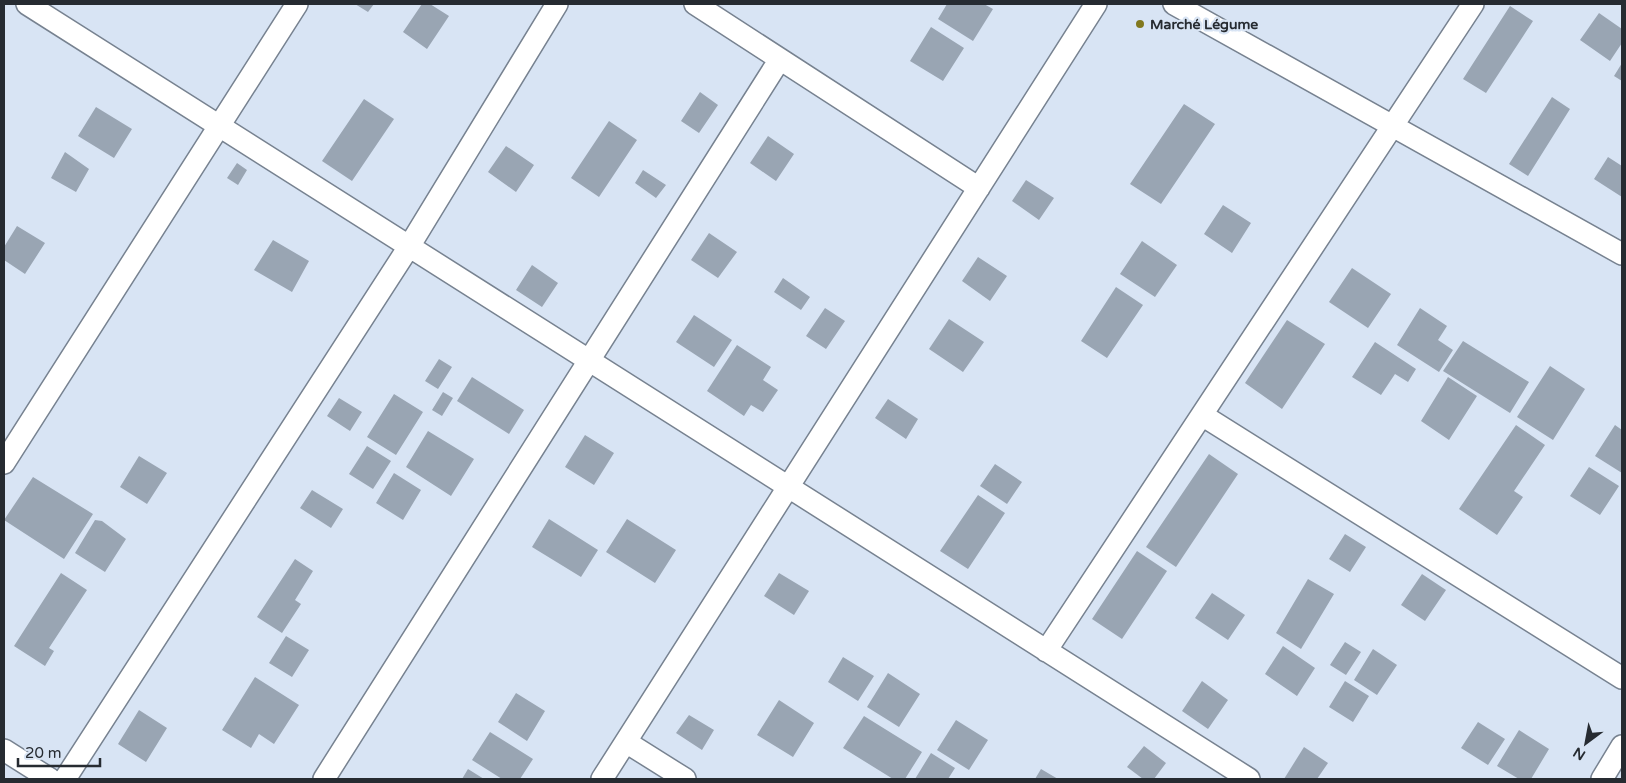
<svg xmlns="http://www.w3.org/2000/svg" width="1626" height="783" viewBox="0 0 1626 783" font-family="'Varela Round',sans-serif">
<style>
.building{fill:#99a5b3}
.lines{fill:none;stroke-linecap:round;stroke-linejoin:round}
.street-casing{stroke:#778290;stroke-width:24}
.street{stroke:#fff;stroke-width:21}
.poi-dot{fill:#81781d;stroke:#d8e4f4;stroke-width:2}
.labels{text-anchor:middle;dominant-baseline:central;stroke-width:4.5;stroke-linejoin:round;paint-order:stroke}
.poi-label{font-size:14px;font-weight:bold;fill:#262b31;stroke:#d8e4f4;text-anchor:start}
</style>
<rect width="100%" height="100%" fill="#d8e4f4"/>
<path class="building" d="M355,4h19l-6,8z
M422,4h8l19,12 -22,33 -24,-17z
M947,4h37l9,5 -20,32 -35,-22z
M1510,6l23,15 -47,72 -23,-14z
M1599,13l23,16v14l-12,18 -30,-21z
M931,27l33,21 -21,33 -33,-20z
M1622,63v18l-8,-5z
M700,92l18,13 -19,28 -18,-12z
M1552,97l18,12 -42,67 -19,-12z
M364,99l30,20 -42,62 -30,-20z
M1184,104l31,20 -54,80 -31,-20z
M96,107l36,22 -18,29 -36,-22z
M609,121l28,19 -38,57 -28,-19z
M768,136l26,18 -18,27 -26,-18z
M506,146l28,19 -18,27 -28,-20z
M65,152l24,17 -13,23 -25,-14z
M1608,157l14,9v31l-28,-18z
M237,163l10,7 -9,15 -11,-7z
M643,170l23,15 -10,13 -21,-15z
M1026,180l28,18 -15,22 -27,-19z
M1223,205l28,18 -19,30 -28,-19z
M17,226l28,17 -20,31 -21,-14v-13z
M709,233l28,19 -19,26 -27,-18z
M273,240l36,21 -17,31 -38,-22z
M1142,241l35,24 -22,32 -35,-23z
M978,257l29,19 -17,25 -28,-20z
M532,265l26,18 -16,24 -26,-17z
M1352,268l39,26 -23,34 -39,-26z
M783,278l27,19 -9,13 -27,-18z
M1116,287l27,18 -36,53 -26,-17z
M825,308l20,13 -19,28 -20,-13z
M1420,308l27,18 -9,14 15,10 -14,22 -42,-27z
M694,315l38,25 -18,27 -38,-25z
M949,319l35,23 -21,30 -34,-23z
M1287,320l38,24 -43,65 -37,-26z
M1463,341l66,41 -19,31 -67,-42z
M1375,342l41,27 -8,13 -13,-8 -14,21 -29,-18z
M737,345l34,22 -8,13 15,10 -15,22 -12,-7 -7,11 -37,-25z
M439,359l13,8 -14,22 -13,-8z
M1550,366l35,23 -32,51 -36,-23z
M472,377l52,33 -15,24 -52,-33z
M1448,377l29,19 -28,44 -28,-19z
M443,392l10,6 -11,18 -10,-6z
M394,394l29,18 -27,43 -29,-18z
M339,398l23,14 -12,19 -23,-15z
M888,399l30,20 -12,20 -31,-21z
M1516,425l29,20 -31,46 9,6 -26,38 -38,-26z
M1615,425l7,5v43l-27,-17z
M428,431l46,28 -23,37 -45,-29z
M585,435l29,18 -20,32 -29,-18z
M367,446l24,15 -18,28 -24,-15z
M1209,454l29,20 -62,93 -30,-20z
M139,456l28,17 -20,31 -27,-17z
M995,464l27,18 -15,22 -27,-18z
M1589,467l30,19 -19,29 -30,-19z
M394,473l27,17 -18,30 -27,-17z
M33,477l60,37 -29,45 -60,-39z
M312,490l31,19 -12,19 -31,-20z
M978,495l27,18 -37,56 -28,-18z
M549,519l49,31 -17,27 -49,-30z
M627,519l49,31 -21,33 -49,-31z
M95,520l7,1 24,18 -21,33 -30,-19z
M1345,534l21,13 -16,25 -21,-13z
M1137,551l30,20 -45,68 -30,-20z
M295,559l18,12 -18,29 6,4 -19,29 -25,-16z
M61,573l26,17 -38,58 5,3 -9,15 -31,-20z
M779,573l30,18 -15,24 -30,-19z
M1422,574l24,16 -21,31 -24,-16z
M1308,579l26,15 -33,55 -25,-16z
M1212,593l33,22 -17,25 -33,-22z
M286,636l23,14 -17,27 -23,-14z
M1345,642l16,10 -15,23 -16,-10z
M1283,646l32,22 -18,28 -32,-22z
M1373,649l24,16 -20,30 -23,-15z
M843,657l31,19 -16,25 -30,-19z
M888,673l32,21 -21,33 -32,-20z
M255,677l44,28 -25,39 -15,-10 -8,14 -29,-18z
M1202,681l26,19 -20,29 -26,-18z
M1345,681l24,15 -16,26 -24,-15z
M516,693l29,18 -18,30 -29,-19z
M779,700l35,23 -21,34 -36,-22z
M139,710l28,18 -21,34 -28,-18z
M689,715l25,15 -12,20 -26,-17z
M864,716l58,36 -17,27h-12l-50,-31z
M956,720l32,20 -19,30 -32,-20z
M1478,722l27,17 -17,26 -27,-17z
M1519,730l30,19 -18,30h-12l-22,-13z
M490,732l43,27 -13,20h-18l-30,-19z
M1144,746l22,17 -12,16h-11l-16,-12z
M1304,747l24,16 -11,16h-33z
M931,753l24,15 -7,11h-33z
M468,769l16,10h-22z
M1041,769l17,10h-23z"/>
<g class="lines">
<defs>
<path id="street" d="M27,4l1222,775
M695,4l284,184
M1174,4l448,250
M1202,415l420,263
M4,463l293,-459
M1046,651l427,-647
M626,742l59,37
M4,750l46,29
M65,779l345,-534 147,-241
M324,779l456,-720
M602,779l494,-775
M1602,779l20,-33"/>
</defs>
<use href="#street" class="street-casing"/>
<use href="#street" class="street"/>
</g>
<circle class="poi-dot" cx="1140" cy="24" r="5"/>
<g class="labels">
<g class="poi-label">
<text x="1150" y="24">Marché Légume</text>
</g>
</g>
<rect width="1626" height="783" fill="none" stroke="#262b31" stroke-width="10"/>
<g transform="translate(1586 743) rotate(212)" stroke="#d8e4f4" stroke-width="4" paint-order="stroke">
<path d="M0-4L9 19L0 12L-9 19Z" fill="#262b31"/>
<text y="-8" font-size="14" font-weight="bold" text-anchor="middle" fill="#262b31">N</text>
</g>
<path d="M18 758v8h82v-8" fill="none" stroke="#262b31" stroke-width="2.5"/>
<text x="25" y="758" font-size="15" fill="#262b31" stroke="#d8e4f4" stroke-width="4" paint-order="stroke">20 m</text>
</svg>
